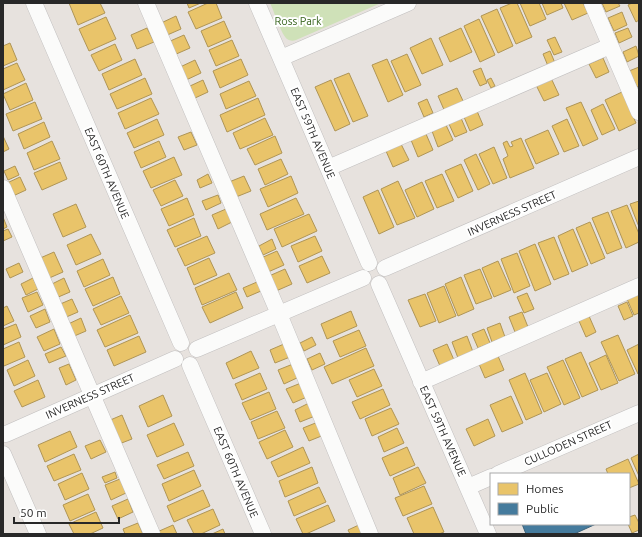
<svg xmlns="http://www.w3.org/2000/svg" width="642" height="537" viewBox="0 0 642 537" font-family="Ubuntu,sans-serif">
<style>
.green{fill:#cfe1b8}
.homes{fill:#e9c46a;stroke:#af9556}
.public{fill:#457b9d;stroke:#3c627a}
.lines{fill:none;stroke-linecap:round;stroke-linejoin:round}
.minor-casing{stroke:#c1bfbf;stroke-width:17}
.minor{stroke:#fbfbfa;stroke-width:16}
.labels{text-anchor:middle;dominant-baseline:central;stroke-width:4;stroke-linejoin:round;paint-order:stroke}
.park-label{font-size:11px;fill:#35621b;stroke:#fff}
.street-label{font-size:11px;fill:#282828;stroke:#fff}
</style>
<rect width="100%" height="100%" fill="#e7e2de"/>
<path class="green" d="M270,3h111l-85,37c-3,1 -6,1 -9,-1 -6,-5 -13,-28 -17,-36z"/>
<path class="homes" d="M69,3h31l5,10 -27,12z
M187,3h14l-12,5z
M208,3h8l6,15 -26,11 -8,-17z
M512,3h5l15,34 -16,7 -16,-36z
M520,3h19l7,16 -16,7z
M542,3h19l2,5 -16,7z
M564,3h19l5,10 -16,7z
M602,3h16l2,3 -14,6z
M632,3h7v17l-3,2 -8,-17z
M497,9l16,37 -15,7 -17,-37z
M622,12l5,13 -13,6 -6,-13z
M176,16l5,13 -16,7 -6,-12z
M106,17l10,22 -27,12 -10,-22z
M479,19l16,36 -15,7 -16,-36z
M224,21l7,16 -23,10 -7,-16z
M147,28l7,14 -17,7 -6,-14z
M461,28l11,24 -22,10 -11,-24z
M628,28l4,9 -13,6 -4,-10z
M184,35l6,13 -16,7 -6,-13z
M555,37l7,15 -8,3 -7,-15z
M431,38l12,27 -21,9 -12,-26z
M232,40l7,16 -23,10 -7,-16z
M10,43l7,17 -14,6v-20z
M115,44l7,16 -23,11 -8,-16z
M636,46l3,10 -12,6 -4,-10z
M550,51l5,12 -7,3 -5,-12z
M407,54l14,31 -16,7 -14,-31z
M603,58l6,14 -13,6 -7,-14z
M135,59l7,16 -33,15 -7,-16z
M241,59l7,16 -28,13 -7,-17z
M387,59l16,36 -15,7 -16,-37z
M195,60l6,13 -17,8 -6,-13z
M17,63l8,17 -22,10v-21z
M639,67v19l-2,1 -8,-16z
M481,68l6,15 -7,3 -7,-15z
M349,73l19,43 -15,6 -19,-43z
M145,78l7,16 -35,15 -7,-15z
M491,78l4,8 -4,2 -4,-8z
M551,78l8,17 -15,6 -8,-16z
M203,80l5,12 -13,6 -5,-12z
M331,80l19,44 -15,7 -20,-44z
M249,81l7,15 -30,13 -6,-15z
M26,83l7,17 -23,10 -7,-16z
M457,88l7,15 -19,9 -7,-16z
M622,92l14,31 -17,8 -14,-31z
M151,98l8,16 -34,15 -7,-16z
M258,98l7,17 -38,17 -7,-17z
M427,99l6,14 -9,4 -6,-14z
M35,102l7,17 -29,12 -7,-17z
M581,102l17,37 -15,7 -17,-38z
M603,104l12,25 -13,6 -11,-25z
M477,111l6,14 -13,6 -6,-14z
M265,118l8,17 -33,14 -7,-16z
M461,118l6,14 -12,5 -6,-13z
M157,119l7,16 -30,13 -7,-15z
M567,119l12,27 -15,6 -12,-26z
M44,122l6,15 -26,12 -6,-15z
M446,125l7,15 -15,7 -6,-16z
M548,130l11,24 -23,10 -11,-24z
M191,132l6,13 -13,5 -6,-13z
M426,134l7,16 -15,7 -7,-17z
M3,136l6,13 -6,3z
M275,136l7,17 -27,12 -8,-16z
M521,138l13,30 -24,10 -7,-19 5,-3 -5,-13 4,-2 3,6 3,-1 -2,-4z
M52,141l8,18 -26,11 -7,-17z
M159,141l7,16 -25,11 -7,-16z
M401,144l8,16 -16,7 -7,-16z
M494,147l13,31 -14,6 -14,-30z
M476,154l14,30 -12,6 -14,-30z
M174,157l8,18 -31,13 -8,-17z
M281,159l7,15 -23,11 -7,-16z
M60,162l7,17 -25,11 -8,-17z
M461,164l12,27 -15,7 -13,-27z
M15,166l4,9 -11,5 -4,-9z
M208,174l4,9 -12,5 -3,-8z
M442,174l12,27 -17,7 -12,-27z
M244,176l7,15 -15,6 -7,-15z
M291,176l7,17 -30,14 -8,-18z
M20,177l6,13 -13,6 -6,-13z
M175,180l8,16 -22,10 -8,-16z
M398,181l17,37 -18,7 -16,-36z
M422,182l12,27 -17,8 -12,-27z
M378,190l16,37 -15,7 -16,-37z
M218,195l3,8 -15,7 -4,-9z
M187,198l7,17 -25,11 -8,-17z
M296,198l8,16 -37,16 -7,-16z
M639,201v26l-9,-23z
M76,204l10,23 -23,10 -10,-23z
M627,205l12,29v8l-13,6 -15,-37z
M226,209l6,13 -14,7 -6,-14z
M608,212l14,36 -15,6 -15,-36z
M309,214l8,17 -35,16 -8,-18z
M3,217l4,10 -4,2z
M194,218l7,18 -26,11 -8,-17z
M590,222l15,36 -14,6 -15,-36z
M8,229l4,8 -9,4v-10z
M573,229l15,36 -16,7 -14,-36z
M91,234l10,20 -25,11 -9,-20z
M207,236l8,17 -30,13 -8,-17z
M315,236l7,15 -24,11 -7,-16z
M554,237l15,37 -15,6 -16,-37z
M272,239l4,10 -13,6 -4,-9z
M535,244l16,40 -16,7 -16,-40z
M277,251l7,14 -16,7 -7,-14z
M54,252l9,20 -16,7 -9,-20z
M517,253l13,33 -16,7 -13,-34z
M322,256l8,17 -23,10 -8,-17z
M209,258l8,17 -23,10 -7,-17z
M103,259l7,16 -26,12 -7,-16z
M498,261l13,29 -17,7 -12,-29z
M19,263l4,9 -13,6 -4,-9z
M285,269l7,15 -16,7 -7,-15z
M480,269l12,29 -16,6 -12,-29z
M229,273l8,17 -35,15 -7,-17z
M113,277l7,17 -27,12 -8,-17z
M461,277l13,32 -16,7 -13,-32z
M33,278l5,11 -12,6 -5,-11z
M64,278l6,14 -14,6 -6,-13z
M257,282l4,9 -14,6 -4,-9z
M444,286l12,30 -17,7 -12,-30z
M37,292l6,13 -15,7 -6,-14z
M236,292l7,16 -33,15 -8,-16z
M527,293l7,16 -10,4 -7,-16z
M425,294l11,27 -16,6 -12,-27z
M639,294v19l-5,2 -7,-16z
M121,296l8,17 -28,12 -8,-16z
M72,299l6,13 -14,6 -6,-13z
M627,302l6,14 -9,4 -6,-14z
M7,306l7,15 -11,5v-18z
M45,309l5,13 -14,6 -6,-12z
M351,311l6,15 -30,13 -6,-15z
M522,312l6,15 -13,5 -6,-15z
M130,315l8,18 -33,14 -8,-17z
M589,316l7,16 -10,5 -7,-16z
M81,318l5,13 -14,6 -6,-12z
M500,323l5,14 -13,5 -5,-14z
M16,324l5,13 -18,8v-16z
M54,329l6,15 -16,7 -7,-14z
M484,329l6,14 -12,5 -6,-14z
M359,330l7,16 -26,11 -7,-16z
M618,335l17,39 -16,7 -18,-39z
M139,336l7,16 -32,14 -7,-16z
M467,336l6,16 -15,6 -6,-16z
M312,337l4,8 -12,6 -4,-8z
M19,342l6,15 -21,9 -1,-3v-14z
M284,344l6,13 -15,6 -5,-13z
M447,344l7,16 -14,6 -7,-16z
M639,344v30h-1l-11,-24z
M61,347l5,9 -17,7 -4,-9z
M366,348l8,18 -42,18 -8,-17z
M251,351l8,17 -26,11 -7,-16z
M581,352l17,38 -16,7 -17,-38z
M320,353l5,11 -13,6 -5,-11z
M606,355l12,28 -17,7 -12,-27z
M498,356l6,14 -19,8 -6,-14z
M28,360l7,16 -21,10 -7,-16z
M563,360l17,38 -16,7 -17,-38z
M69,364l7,16 -10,5 -7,-17z
M293,364l6,13 -15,7 -6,-14z
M374,369l8,17 -25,11 -8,-17z
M260,373l7,16 -25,11 -7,-16z
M525,373l17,40 -16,7 -17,-40z
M547,373l14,31 -17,8 -14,-32z
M38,380l7,17 -23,10 -8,-16z
M301,383l6,14 -14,6 -7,-14z
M383,389l7,16 -30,14 -8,-17z
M269,392l7,17 -26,11 -8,-17z
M163,395l9,21 -24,11 -9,-21z
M511,396l12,27 -21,9 -12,-27z
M309,403l6,13 -15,6 -5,-12z
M391,408l8,16 -27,12 -7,-17z
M277,411l8,17 -27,11 -7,-17z
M122,415l10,24 -13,5 -11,-23z
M488,419l7,17 -21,10 -8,-17z
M318,422l6,13 -15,6 -6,-13z
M174,423l10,22 -27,12 -10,-22z
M397,428l7,15 -20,9 -6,-15z
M285,430l8,17 -26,12 -8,-17z
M70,431l7,16 -32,15 -7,-17z
M100,440l6,12 -15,7 -6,-13z
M303,447l7,16 -32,14 -7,-15z
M407,447l8,18 -25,11 -8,-18z
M188,452l6,14 -30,13 -7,-14z
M74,454l7,16 -27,11 -7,-15z
M639,454v22l-8,-18z
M628,459l11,25 -10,4v-14h-21l-2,-5z
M312,467l6,16 -33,14 -6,-16z
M418,467l8,16 -26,12 -7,-17z
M194,470l7,16 -32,15 -7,-17z
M115,472l2,6 -12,5 -3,-6z
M82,473l7,16 -24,11 -7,-16z
M120,479l6,14 -15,7 -6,-15z
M424,486l8,18 -29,12 -8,-18z
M319,487l7,15 -32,14 -6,-15z
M203,490l7,16 -36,16 -7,-16z
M88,494l7,16 -25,11 -7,-16z
M128,499l5,13 -15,7 -6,-13z
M328,505l7,16 -29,13h-3l-7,-15z
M433,507l11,25 -5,2h-25l-7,-16z
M213,509l7,16 -19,9h-7l-7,-14z
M96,512l7,16 -13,6h-16l-5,-10z
M635,515l4,8v7l-7,3 -4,-9h1v-7z
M138,523l5,11h-18l-2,-5z
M361,524l4,8 -4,2h-11l-2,-4z
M173,525l4,9h-19l-1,-2z
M223,529l2,5h-13z"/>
<path class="public" d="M522,524h74l-22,10h-48z"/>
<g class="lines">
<defs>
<path id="minor" d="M34,3l147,340
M146,3l133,311 91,220
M257,3l112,260
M592,3l47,109
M281,58l127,-55
M328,168l282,-122
M3,188l149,346
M385,268l254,-111
M379,284l109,250
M197,349l166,-71
M190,365l73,169
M421,382l218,-96
M6,434l169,-75
M3,454l35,80
M498,474l141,-61
M468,487l23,-10"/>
</defs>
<use href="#minor" class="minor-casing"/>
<use href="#minor" class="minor"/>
</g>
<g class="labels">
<g class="park-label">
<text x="298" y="21">Ross Park</text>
</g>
<g class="street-label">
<text transform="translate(313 133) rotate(67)">EAST 59TH AVENUE</text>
<text transform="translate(107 173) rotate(67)">EAST 60TH AVENUE</text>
<text transform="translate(512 213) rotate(-24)">INVERNESS STREET</text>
<text transform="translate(90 396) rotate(-24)">INVERNESS STREET</text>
<text transform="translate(443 431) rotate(66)">EAST 59TH AVENUE</text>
<text transform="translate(568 443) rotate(-24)">CULLODEN STREET</text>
<text transform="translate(236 472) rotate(67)">EAST 60TH AVENUE</text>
</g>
</g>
<rect width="642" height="537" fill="none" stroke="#282828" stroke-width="8"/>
<rect x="490" y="473" width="140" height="52" fill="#ffffff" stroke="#a9a9a9"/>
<rect x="498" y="483" width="20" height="12" fill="#e9c46a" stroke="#a9a9a9"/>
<text x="526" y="493" font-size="12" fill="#282828">Homes</text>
<rect x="498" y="503" width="20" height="12" fill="#457b9d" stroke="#a9a9a9"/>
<text x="526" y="513" font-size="12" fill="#282828">Public</text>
<path d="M14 517v6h105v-6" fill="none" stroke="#282828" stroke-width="2"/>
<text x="20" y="517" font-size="12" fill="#282828" stroke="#ffffff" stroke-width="3" paint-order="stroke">50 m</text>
</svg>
